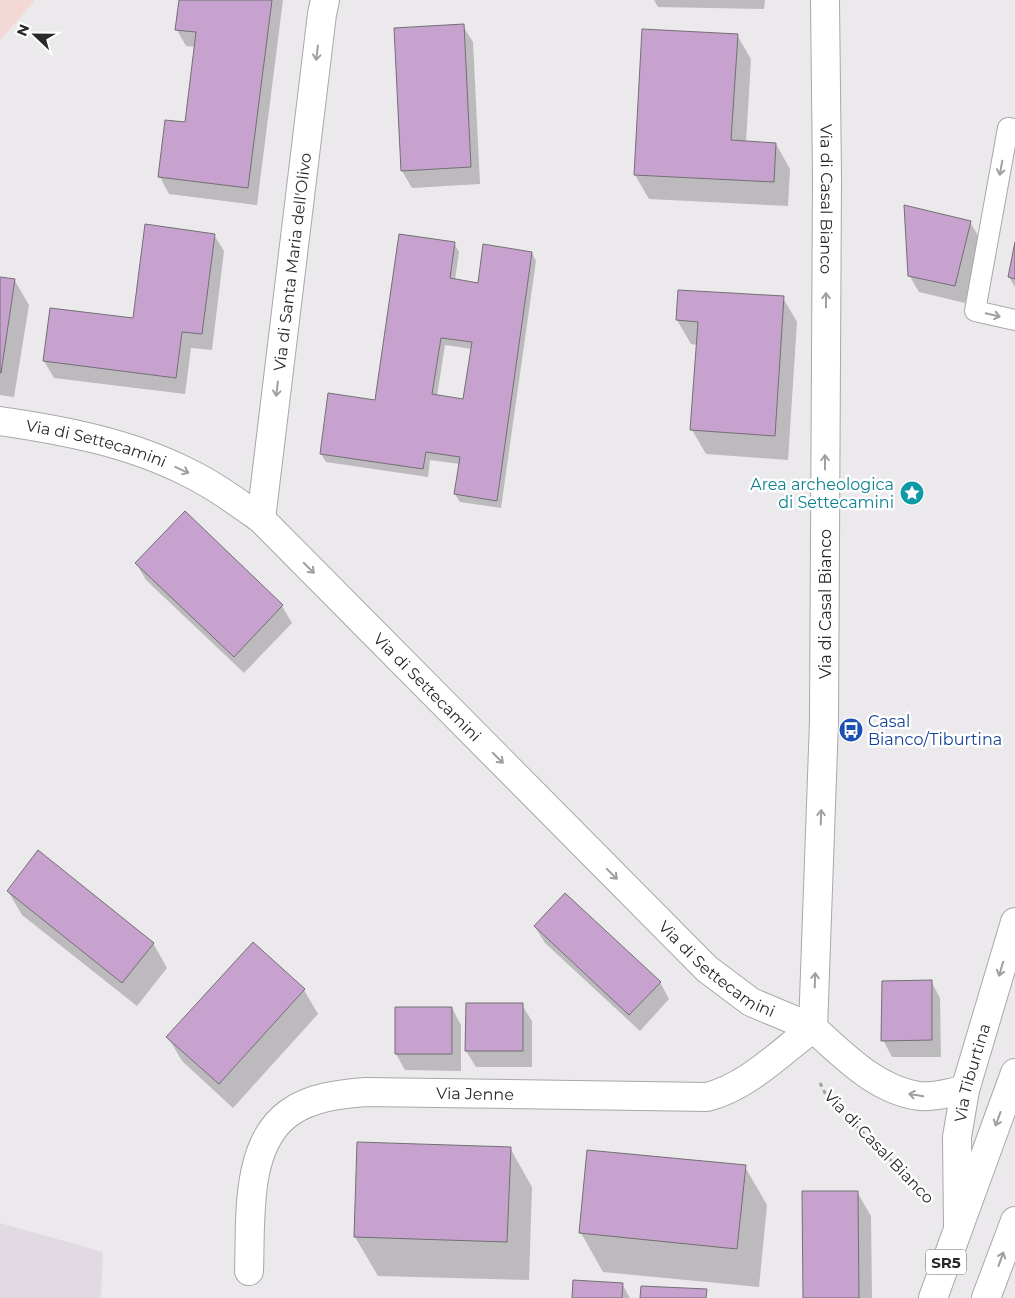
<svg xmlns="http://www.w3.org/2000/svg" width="1015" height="1298" viewBox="0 0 1015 1298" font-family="Montserrat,sans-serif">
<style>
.built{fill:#e1dae2}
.education{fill:#f3d9d6}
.shadow{fill:#0003;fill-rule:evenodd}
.building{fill:#c7a2cf;stroke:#717072;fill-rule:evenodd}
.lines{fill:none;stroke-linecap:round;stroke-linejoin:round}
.lane-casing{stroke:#a9a7aa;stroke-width:22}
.street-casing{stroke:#a9a7aa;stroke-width:30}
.secondary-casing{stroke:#a9a7aa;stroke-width:30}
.primary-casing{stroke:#a9a7aa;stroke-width:30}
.path{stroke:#a3a2a3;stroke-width:3;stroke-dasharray:4 4;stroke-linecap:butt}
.lane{stroke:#fff;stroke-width:20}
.street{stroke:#fff;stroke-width:28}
.secondary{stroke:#fff;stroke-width:28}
.primary{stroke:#fff;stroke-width:28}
.oneway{stroke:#9f9f9f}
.labels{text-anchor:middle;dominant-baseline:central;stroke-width:5;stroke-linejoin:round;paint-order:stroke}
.shield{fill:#fff;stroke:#6a696a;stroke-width:1}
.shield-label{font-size:15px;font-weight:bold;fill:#2a292a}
.street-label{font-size:16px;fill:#2a292a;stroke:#fff}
.culture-label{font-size:16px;fill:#0d838f;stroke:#fff;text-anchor:end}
.transit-label{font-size:16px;fill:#164399;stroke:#fff;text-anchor:start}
</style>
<rect width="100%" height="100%" fill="#ebe9eb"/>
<path class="built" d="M0,1223l103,29 -2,46h-101z"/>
<path class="education" d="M0,0h35l-35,41z"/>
<path class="shadow" d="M181,0h102l-26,205 -88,-11 -9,-17 26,-54 10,-76 -10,-1 -9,-16z
M654,0h111l-1,9 -106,-2z
M463,26l10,16 7,142 -68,4 -10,-17z
M737,35l14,24 -5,84 30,1 14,25 -2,37 -139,-7 -14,-24z
M970,222l10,17 -15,64 -46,-11 -10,-17z
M214,235l10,16 -12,99 -21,-2 -6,46 -131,-16 -10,-17 91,-41z
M454,243l5,9 -4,28 24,4 53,-31 4,8 -35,247 -41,-6 -5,-8 5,-30 -30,-4 -2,17 -102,-15 -5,-8 55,-52zM445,345l27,4 -8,51 -27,-4z
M1015,248v39l-6,-10z
M0,278l15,3 14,24 -15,92 -14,-2z
M783,298l14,24 -9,138 -82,-6 -14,-24 5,-85 -6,-1 -14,-24z
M185,512l97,94 10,17 -48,50 -98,-93 -10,-17z
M8,891l145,52 14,25 -30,38 -115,-91z
M535,927l125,55 9,17 -29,32 -95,-88z
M931,981l9,17 1,59h-49l-9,-17z
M304,990l14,24 -85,94 -51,-47 -14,-24z
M522,1005l10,16v46h-56l-10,-16z
M452,1008l9,17v46l-56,-1 -9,-16z
M359,1143l151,5 22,39 -3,93 -151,-4 -23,-39z
M589,1151l156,16 22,38 -8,82 -156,-15 -22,-39z
M857,1192l14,24 1,82h-68z
M622,1284l8,14h-57z"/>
<path class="building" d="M179,0h93l-24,188 -90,-11 7,-57 20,2 11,-90 -21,-2z
M464,24l7,143 -70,4 -7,-143z
M642,29l96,5 -7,106 45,3 -2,39 -140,-7z
M904,205l67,16 -16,65 -47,-10z
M145,224l70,10 -13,100 -20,-2 -6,46 -133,-17 7,-53 83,10z
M399,234l56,8 -5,36 28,5 5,-39 49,8 -35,249 -43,-7 6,-37 -34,-5 -3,17 -103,-15 8,-61 47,7zM441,338l31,4 -9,57 -31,-5z
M1015,242v37l-7,-2z
M0,277l15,2 -14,94h-1z
M678,290l106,6 -9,140 -85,-6 8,-108 -22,-2z
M185,511l98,94 -49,52 -99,-94z
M38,850l116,93 -32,40 -115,-92z
M565,893l96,89 -32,33 -95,-89z
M253,942l52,47 -86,95 -53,-47z
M932,980v60l-51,1 1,-60z
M466,1003h57v48h-58z
M395,1007h57v47h-57z
M357,1142l154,5 -4,95 -153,-5z
M587,1150l159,15 -9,84 -158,-16z
M802,1191h56l1,107h-56z
M573,1280l50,3 -1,15h-50z
M641,1286l66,3 -1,9h-66z"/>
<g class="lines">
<defs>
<path id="lane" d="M1015,129l-7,-1 -33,183 40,9"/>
<g id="street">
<path id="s1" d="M0,421c63,9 130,22 187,51 27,13 50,30 74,47l446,450 44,33 62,26c-33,25 -66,59 -106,69l-341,-5c-26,2 -55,5 -77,21 -45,32 -38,109 -40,158"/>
<path id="s2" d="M261,519l61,-505 3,-14"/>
</g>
<g id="secondary">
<path id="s3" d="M825,0l2,178 -3,543 -11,307c30,27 63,62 106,68 14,2 31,-4 46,-6"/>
<path id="s4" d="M958,1227l-1,-90 8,-47 50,-168"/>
</g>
<path id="primary" d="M933,1298l82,-225
M986,1298l29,-77"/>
</defs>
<use href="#lane" class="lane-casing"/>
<use href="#street" class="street-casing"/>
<use href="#secondary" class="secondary-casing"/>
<use href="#primary" class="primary-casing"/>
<path class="path" d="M820,1083l7,14 95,94"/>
<use href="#lane" class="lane"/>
<use href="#street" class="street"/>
<use href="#secondary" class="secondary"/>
<use href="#primary" class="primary"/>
</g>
<defs><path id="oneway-shaft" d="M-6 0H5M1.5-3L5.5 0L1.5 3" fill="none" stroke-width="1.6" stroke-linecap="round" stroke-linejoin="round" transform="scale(1.25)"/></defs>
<g class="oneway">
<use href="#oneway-shaft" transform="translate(317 53) rotate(97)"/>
<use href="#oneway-shaft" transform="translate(1001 168) rotate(100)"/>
<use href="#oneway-shaft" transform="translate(826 300) rotate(-90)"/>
<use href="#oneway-shaft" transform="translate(993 315) rotate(13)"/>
<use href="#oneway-shaft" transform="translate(277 389) rotate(97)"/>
<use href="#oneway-shaft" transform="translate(825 462) rotate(-90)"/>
<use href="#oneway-shaft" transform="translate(182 470) rotate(24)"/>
<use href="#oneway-shaft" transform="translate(309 568) rotate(45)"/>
<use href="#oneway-shaft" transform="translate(498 758) rotate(45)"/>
<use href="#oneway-shaft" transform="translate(821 817) rotate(-88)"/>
<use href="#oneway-shaft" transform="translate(612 874) rotate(45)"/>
<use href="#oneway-shaft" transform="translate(1001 969) rotate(107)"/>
<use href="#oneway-shaft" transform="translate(815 980) rotate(-88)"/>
<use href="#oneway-shaft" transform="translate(916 1095) rotate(-170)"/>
<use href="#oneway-shaft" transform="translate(998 1119) rotate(110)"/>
<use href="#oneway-shaft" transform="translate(1001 1259) rotate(-70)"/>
</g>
<defs>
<symbol id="sight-disc" viewBox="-11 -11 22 22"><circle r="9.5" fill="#0f9aa8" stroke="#fff"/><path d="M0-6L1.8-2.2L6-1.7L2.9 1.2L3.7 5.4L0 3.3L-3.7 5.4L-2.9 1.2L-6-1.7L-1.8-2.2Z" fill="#fff"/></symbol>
<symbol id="bus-disc" viewBox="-11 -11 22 22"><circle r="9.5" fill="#1a4fb4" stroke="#fff"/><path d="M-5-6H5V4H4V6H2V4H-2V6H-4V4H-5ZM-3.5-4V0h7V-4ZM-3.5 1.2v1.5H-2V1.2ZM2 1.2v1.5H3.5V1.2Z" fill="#fff"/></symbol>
</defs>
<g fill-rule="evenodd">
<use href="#sight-disc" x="898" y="479" width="28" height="28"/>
<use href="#bus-disc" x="837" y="716" width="28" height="28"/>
</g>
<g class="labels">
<rect class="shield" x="926" y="1249.5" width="40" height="25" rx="4"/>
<g class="shield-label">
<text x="946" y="1262">SR5</text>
</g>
<g class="street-label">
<text stroke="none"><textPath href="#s3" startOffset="199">Via di Casal Bianco</textPath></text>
<text stroke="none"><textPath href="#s2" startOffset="259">Via di Santa Maria dell'Olivo</textPath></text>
<text stroke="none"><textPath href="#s1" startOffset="99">Via di Settecamini</textPath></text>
<text transform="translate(825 604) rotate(-90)">Via di Casal Bianco</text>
<text stroke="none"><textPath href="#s1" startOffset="519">Via di Settecamini</textPath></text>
<text stroke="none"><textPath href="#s1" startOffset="924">Via di Settecamini</textPath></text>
<text stroke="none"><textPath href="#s4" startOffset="156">Via Tiburtina</textPath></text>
<text transform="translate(475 1094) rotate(1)">Via Jenne</text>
<text transform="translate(879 1147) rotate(46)">Via di Casal Bianco</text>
</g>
<g class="culture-label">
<text x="894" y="484">Area archeologica<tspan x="894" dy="18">di Settecamini</tspan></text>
</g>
<g class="transit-label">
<text x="868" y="721">Casal<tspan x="868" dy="18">Bianco/Tiburtina</tspan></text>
</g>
</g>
<g transform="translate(35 35) rotate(292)" stroke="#ffffff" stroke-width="4" paint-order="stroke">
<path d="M0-4L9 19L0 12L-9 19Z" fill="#2a292a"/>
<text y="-8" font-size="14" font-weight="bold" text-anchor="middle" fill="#2a292a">N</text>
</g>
</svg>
